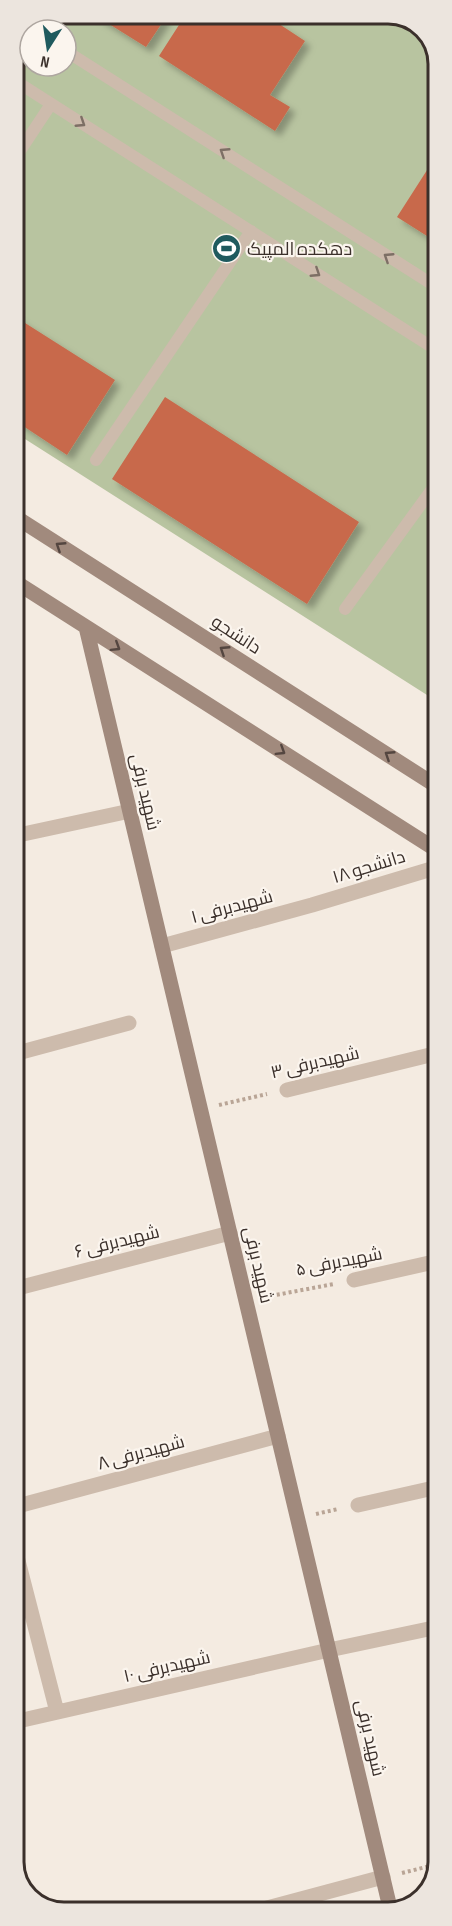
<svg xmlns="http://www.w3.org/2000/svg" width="452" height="1926" viewBox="0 0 452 1926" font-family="'Sofia Sans Condensed',Cairo,sans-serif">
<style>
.green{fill:#b8c4a0;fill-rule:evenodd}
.building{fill:#c8694b;filter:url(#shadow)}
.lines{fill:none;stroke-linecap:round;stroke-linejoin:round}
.path{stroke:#b9a596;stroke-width:4;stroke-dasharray:3 3;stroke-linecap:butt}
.lane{stroke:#cdbbac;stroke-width:12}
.street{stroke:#cdbbac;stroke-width:15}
.secondary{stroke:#a18a7d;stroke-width:15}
.oneway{stroke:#7d6f65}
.oneway2{stroke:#544640}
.labels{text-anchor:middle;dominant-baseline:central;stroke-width:4.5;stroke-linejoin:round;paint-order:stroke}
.poi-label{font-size:18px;fill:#3b302b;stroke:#fbf5ee;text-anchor:start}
.street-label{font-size:18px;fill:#3b302b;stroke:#fbf5ee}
.rim{fill:none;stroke:#3b302b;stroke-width:3}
</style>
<defs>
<filter id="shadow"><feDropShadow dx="5.5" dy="5.5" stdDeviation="3" flood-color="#0004"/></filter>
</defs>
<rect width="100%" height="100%" fill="#f4ebe1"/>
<path class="green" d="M64,14h330l29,14 15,27v647l-424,-270v-368l15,-36zM30,30h36v36h-36z"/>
<path class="building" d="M93,14h75l-22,33z
M186,14h78l41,27 -35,54 20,12 -15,24 -116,-75z
M438,153v90l-41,-26z
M14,316l101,64 -48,75 -53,-35z
M165,397l194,125 -52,82 -195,-125z"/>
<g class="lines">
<path class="path" d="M219,1105l48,-11
M265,1297l69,-13
M316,1514l22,-5
M402,1873l36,-9"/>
<path class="lane" d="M30,28l3,2
M66,51l372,237
M14,80l424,271
M14,160l37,-56
M96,460l155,-229
M345,609l93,-128"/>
<path class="street" d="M14,836l116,-25
M162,946l150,-41 126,-38
M14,1054l115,-31
M287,1090l151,-37
M354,1280l84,-19
M14,1289l216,-56
M358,1505l80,-18
M14,1507l264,-71
M14,1545l43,167
M14,1722l315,-72 109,-23
M252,1912l131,-35"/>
<path class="secondary" d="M14,516l424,271
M14,581l424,270
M86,627l305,1285"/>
</g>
<defs><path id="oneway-chevron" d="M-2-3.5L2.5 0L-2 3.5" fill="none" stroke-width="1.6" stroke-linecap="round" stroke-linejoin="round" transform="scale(1.5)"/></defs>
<g class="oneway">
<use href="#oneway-chevron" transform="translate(81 123) rotate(33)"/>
<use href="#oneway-chevron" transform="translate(224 152) rotate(-147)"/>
<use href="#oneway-chevron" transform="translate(388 257) rotate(-147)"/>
<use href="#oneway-chevron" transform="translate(316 273) rotate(33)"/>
</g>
<g class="oneway2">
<use href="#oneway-chevron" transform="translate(60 546) rotate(-147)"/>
<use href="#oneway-chevron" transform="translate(116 647) rotate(32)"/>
<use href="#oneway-chevron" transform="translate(224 650) rotate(-147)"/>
<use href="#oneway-chevron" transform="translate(281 751) rotate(32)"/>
<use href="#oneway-chevron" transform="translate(389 755) rotate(-147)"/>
</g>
<defs>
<symbol id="stadium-disc" viewBox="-11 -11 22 22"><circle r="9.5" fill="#1f5a5e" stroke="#fbf5ee"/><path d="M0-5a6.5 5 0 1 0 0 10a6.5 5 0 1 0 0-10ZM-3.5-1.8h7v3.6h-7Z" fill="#fff"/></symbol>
</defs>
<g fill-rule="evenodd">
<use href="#stadium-disc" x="210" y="232" width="33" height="33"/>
</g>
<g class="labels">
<g class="poi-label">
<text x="247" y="249">دهکده المپیک</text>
</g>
<g class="street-label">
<text transform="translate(236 635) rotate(33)">دانشجو</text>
<text transform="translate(145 792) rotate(77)">شهید برفی</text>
<text transform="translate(369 867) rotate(-17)">دانشجو ۱۸</text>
<text transform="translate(232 907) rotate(-15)">شهیدبرفی ۱</text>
<text transform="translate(315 1063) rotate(-13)">شهیدبرفی ۳</text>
<text transform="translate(117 1242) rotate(-14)">شهیدبرفی ۶</text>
<text transform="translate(339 1262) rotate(-11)">شهیدبرفی ۵</text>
<text transform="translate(258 1265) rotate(77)">شهید برفی</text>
<text transform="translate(141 1453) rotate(-15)">شهیدبرفی ۸</text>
<text transform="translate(167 1667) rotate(-13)">شهیدبرفی ۱۰</text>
<text transform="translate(370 1738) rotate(77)">شهید برفی</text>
</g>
</g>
<path d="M0 0H452V1926H0ZM64 24H388A40 40 0 0 1 428 64V1862A40 40 0 0 1 388 1902H64A40 40 0 0 1 24 1862V64A40 40 0 0 1 64 24Z" fill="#ece5de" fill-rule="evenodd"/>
<path class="rim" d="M64 24H388A40 40 0 0 1 428 64V1862A40 40 0 0 1 388 1902H64A40 40 0 0 1 24 1862V64A40 40 0 0 1 64 24Z"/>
<g transform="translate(48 48) rotate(192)"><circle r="28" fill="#fbf5ee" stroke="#aea6a0" stroke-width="1.5"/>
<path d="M0-4.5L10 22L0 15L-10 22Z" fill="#1f5a5e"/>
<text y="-9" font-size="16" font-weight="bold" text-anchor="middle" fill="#3b302b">N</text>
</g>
</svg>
